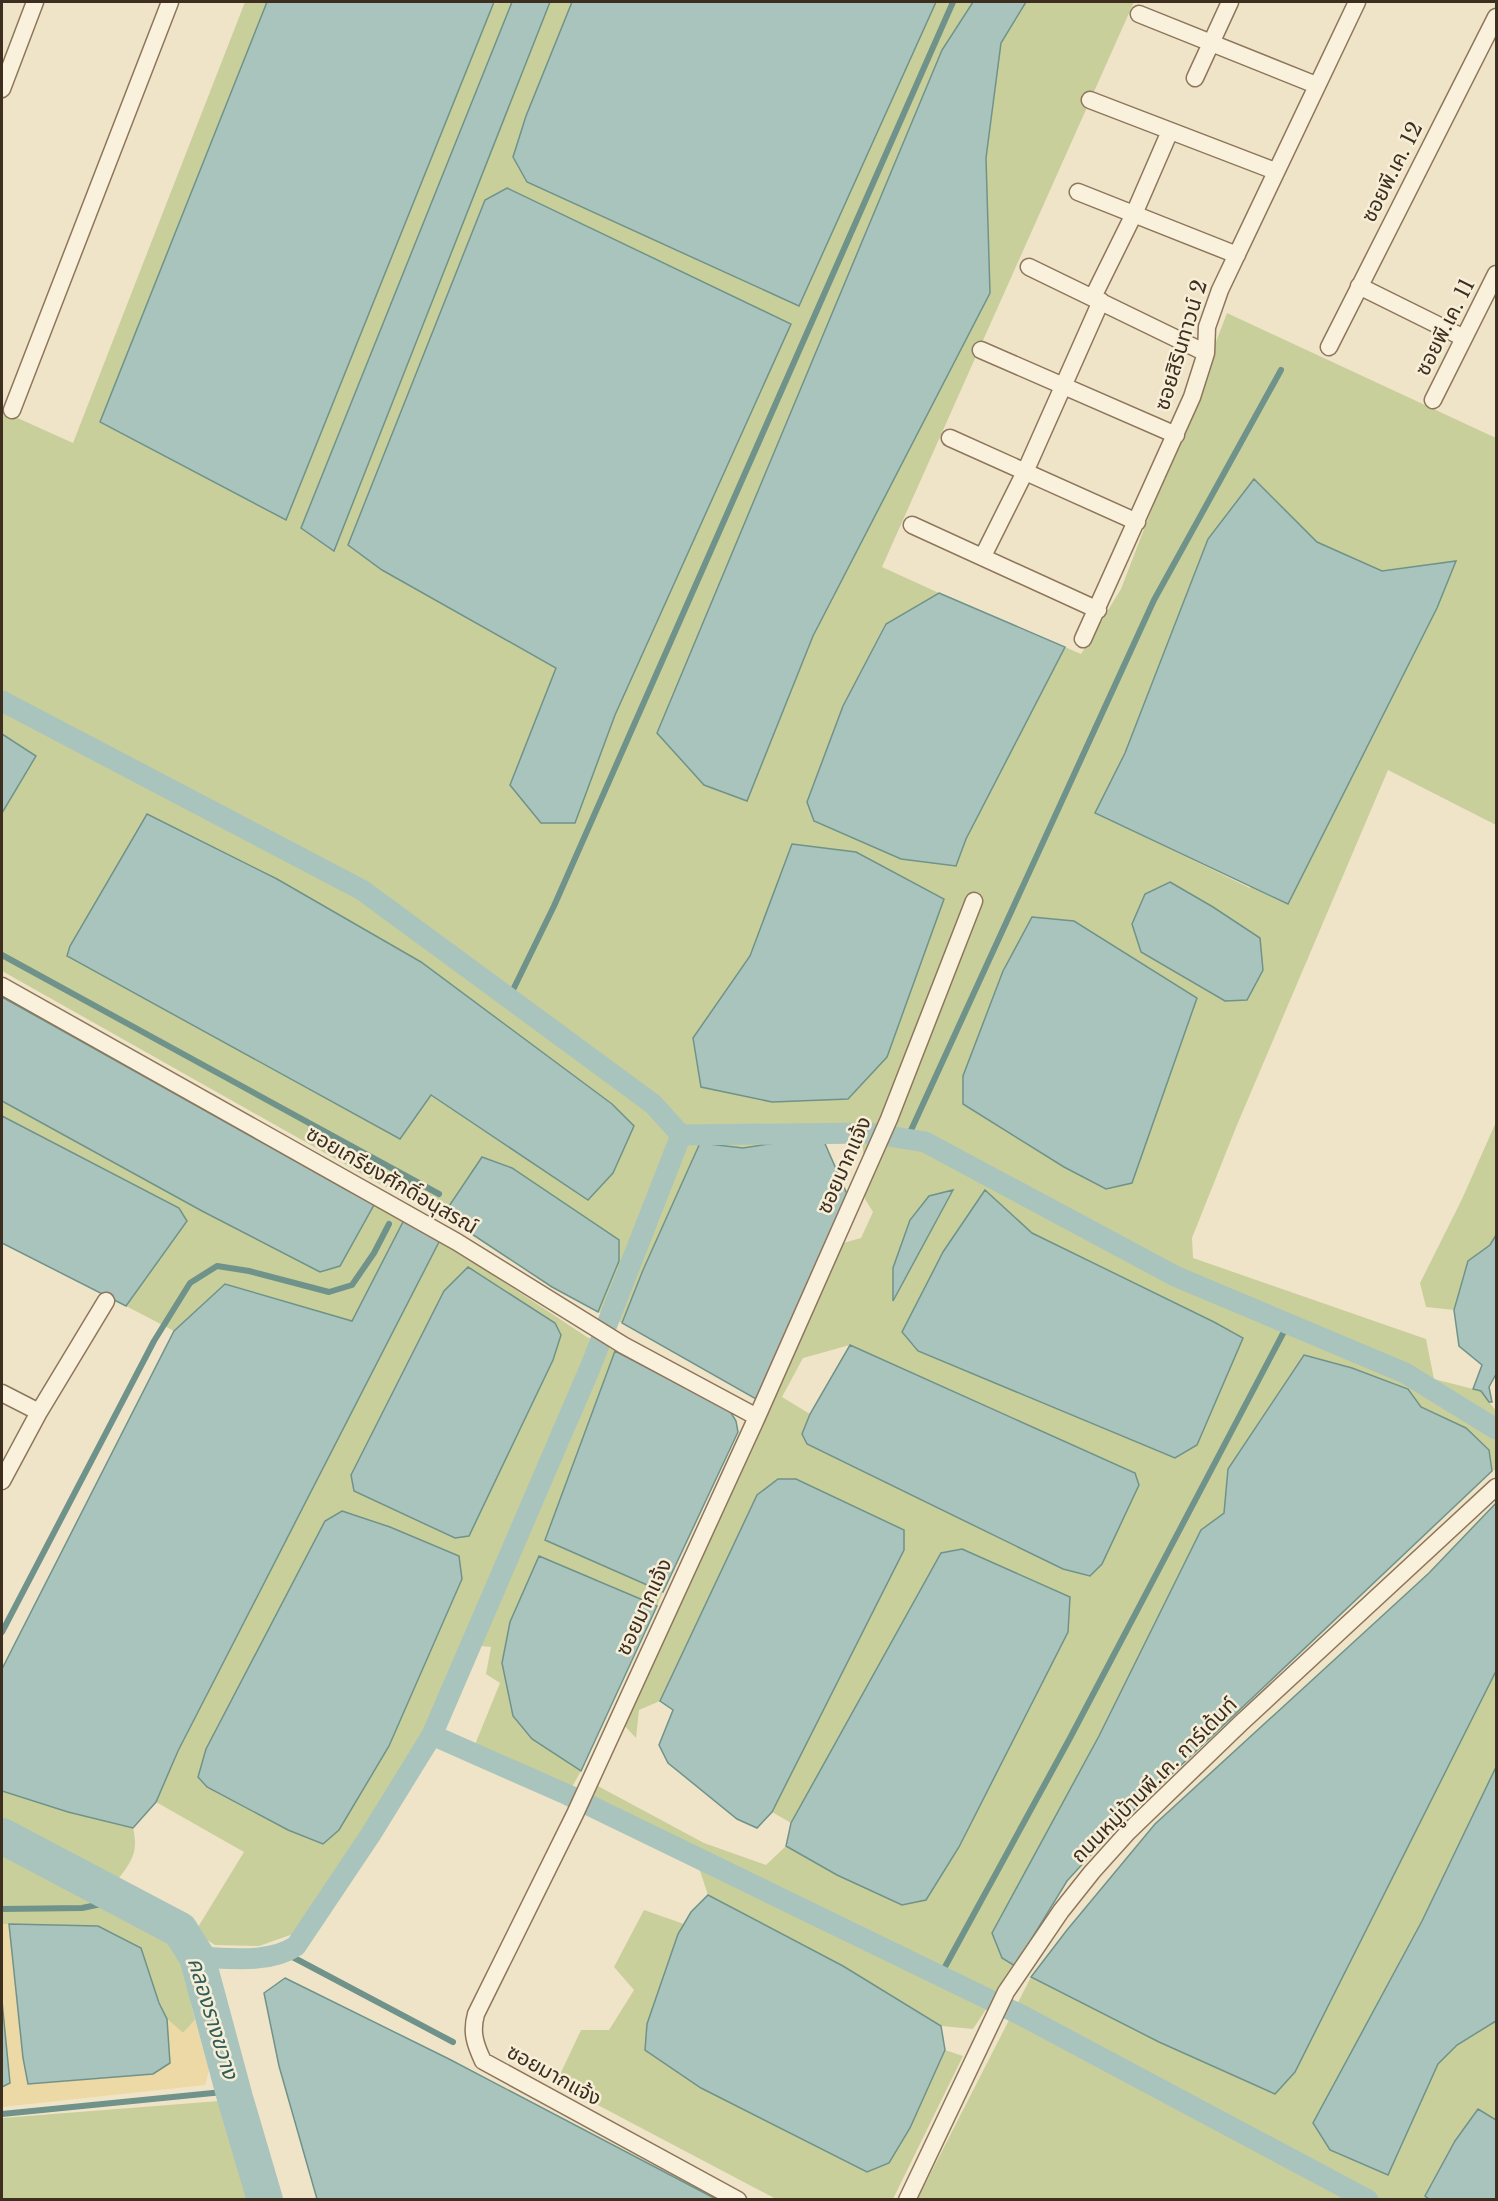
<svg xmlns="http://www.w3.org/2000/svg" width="1498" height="2201" viewBox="0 0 1498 2201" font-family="'Libre Baskerville','Noto Sans Thai',serif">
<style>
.green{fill:#c9cf9b;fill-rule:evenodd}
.sand{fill:#ecd9a5}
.water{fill:#a9c4bc;stroke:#6f938a;stroke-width:1.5}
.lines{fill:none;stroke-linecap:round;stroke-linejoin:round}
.stream{stroke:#6f938a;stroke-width:6}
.canal{stroke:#a9c4bc;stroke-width:21}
.river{stroke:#a9c4bc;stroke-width:36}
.minor-casing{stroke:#8d765c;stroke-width:19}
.minor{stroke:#faf1dc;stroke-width:16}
.labels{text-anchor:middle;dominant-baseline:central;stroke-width:5;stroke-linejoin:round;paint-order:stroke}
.street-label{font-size:21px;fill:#3d2e20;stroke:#f7eed8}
.water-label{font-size:22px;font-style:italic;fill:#2f5d5a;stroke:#f7eed8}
</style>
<rect width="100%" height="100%" fill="#f0e4c8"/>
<path class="green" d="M245,2h22l-8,20 253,-20 -211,526 32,23 217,-549h22l-46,114 -13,40 286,150 137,-304h37l-31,48 -195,751 66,-165 177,-343 -4,-135 15,-115 25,-41h108l-252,565 57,26 -54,31 -42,82 -36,96 149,63 10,-26 99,-192 16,7 40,-65 106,-276 269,125v387l-108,-55 -151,355 -45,113 1,20 233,81 8,40 47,12 15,20v58l-4,2 -3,-21 -23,-22 -45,-21 -13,-18 -180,80 -4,44 -23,17 -102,206 -106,197 22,33 -42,63 -32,-3 -98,-60 -135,-71 -9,-27 -111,-57 8,-26 108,58 62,22 20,-19 51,29 65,30 39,-352 -150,270 -19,-11 132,-262v-19l-147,-36 -97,206 -21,9 -3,28 -14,-15 218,-479 21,-6 12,-26 -8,-13 -2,-51 -6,-8 -57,-1 -57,9 -43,-5 -57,127 -21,53 -24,-11 21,-51 -166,-58 -10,12 -63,-31 -378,-213v-158l34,-56 -34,-23v-323l71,32zM791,324l-176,391 -40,108 -65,-38 47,-117 -175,-98zM1254,479l63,63 65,29 74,-9 -206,326 -154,-75zM147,814l130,65 144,83 191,142 22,22 -46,74 -158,-105 -30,44 -333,-183 3,-10zM792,844l152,55 -251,139 57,-82zM1074,921l123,77 -65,185 -26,6 -42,-22 -101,-63v-28l40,-105zM985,1190l47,43 182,89 29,16 -46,107 -22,13 -257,-107 -16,-19 41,-80zM953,1191l-59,109h-1l36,-104zM850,1345l285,128 4,12 -50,91 -26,-7 -255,-125 -6,-10 8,-20 -28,-17 21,-39z
M2,1101l200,110 118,61 20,-6 35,-63 29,17 -52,101 -127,-37 -51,47 -48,-25 61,-85 -8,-13 -177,-92z
M1496,1122v113l-6,10 -22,16 -14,49 -28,-3 -6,-24 42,-84z
M440,1240l147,97 28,14 -70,189 118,52 -6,14 -59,-26 -66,159 49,32 -17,30 -90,-54 26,-64 -14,-9 5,-27 -30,-3 -41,106 -61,96 -60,86 -40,14 -44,-1 -20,-13 49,-80 -88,-50 22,-50z
M1496,1671v96l-74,154 -34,254 50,-111 19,-19 39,-24v99l-17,-11 -24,32 -30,55 4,3 -512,1 114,-223 128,65 116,52 20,-22z
M2,1791l66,21 65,16c6,25 -2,34 -17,54l-114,-58z
M2,1844l147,75 30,36 16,65 -12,13 -16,-14 -8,-16 -61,-77 -96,-2z
M644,1910l40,14 -6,10 23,154 166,84 22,-9 21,-35 35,-78 18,6 -70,143h-117l-220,-116 25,-53h28l25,-40 -20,-23z
M219,2101l31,98h-248v-81z"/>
<path class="sand" d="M2,1924h7l14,134 5,26 142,-21 -3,-44 16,14 12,-13 14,50 -4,15 -203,22v-20l8,-4 -8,-82z"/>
<path class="water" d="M267,2h227l-208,518 -186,-98z
M512,2h38l-216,549 -33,-23z
M572,2h364l-137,304 -272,-124 -14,-25 13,-41z
M973,2h53l-25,41 -15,115 4,135 -177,343 -66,165 -43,-16 -47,-52 285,-683z
M507,188l284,136 -176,391 -40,108h-34l-31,-38 46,-117 -174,-98 -34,-25 137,-345z
M1254,479l63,63 65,29 74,-10 -19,47 -149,296 -193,-91 30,-60 83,-214z
M939,593l126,54 -99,192 -10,27 -55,-7 -87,-38 -7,-19 36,-96 43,-82z
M2,734l34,22 -34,57z
M147,814l130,65 144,83 191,142 22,22 -21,47 -25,27 -157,-105 -31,44 -333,-183 3,-10z
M792,844l64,8 88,47 -57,158 -39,42 -76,3 -71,-15 -8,-49 57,-82z
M1170,882l43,25 47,31 3,32 -16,30 -22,1 -84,-49 -9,-28 13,-30z
M1032,917l42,4 123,77 -65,185 -26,6 -42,-22 -101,-63v-28l40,-105z
M2,997l345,193 28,13 -35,63 -20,6 -118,-61 -200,-110z
M2,1116l177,92 8,13 -61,85 -124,-63z
M800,1139h23l24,55 -91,205 -134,-76 21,-53 57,-127 43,5z
M482,1157l30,11 107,72v21l-21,51 -46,-25 -109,-72z
M953,1190l-60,111v-33l17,-48 19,-24z
M985,1190l47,43 182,89 29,16 -46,107 -22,13 -257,-107 -16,-19 41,-80z
M404,1220l36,20 -262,511 -22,51 -23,26 -65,-16 -66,-21v-122l172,-338 51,-47 127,37z
M1496,1235v139l-7,13 3,15h-3l-8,-11 -8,-2 9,-24 -23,-19 -5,-36 14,-49 22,-16z
M468,1267l87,56 6,12 -8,25 -84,176 -14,2 -101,-47 -3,-16 93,-184z
M850,1345l285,128 4,12 -37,79 -12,12 -27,-7 -256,-125 -5,-10 8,-20z
M615,1351l115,60 6,10 2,11 -75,160 -118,-52z
M1304,1355l48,13 56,21 13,18 45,21 23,22 3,21 -374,354 -51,56 -52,85 -13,-8 -10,-25 107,-197 102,-206 23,-17 4,-44z
M778,1479h18l108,51v20l-132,262 -15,16 -20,-9 -69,-56 -9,-18 14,-35 -13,-9 97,-206z
M1496,1503v168l-201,401 -20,22 -116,-52 -128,-65 36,-47 88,-106 274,-251z
M342,1511l48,16 69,29 3,23 -73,167 -50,84 -16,14 -35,-14 -81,-43 -9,-10 8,-28 119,-228z
M962,1549l108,48 -2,35 -109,215 -33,53 -24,5 -65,-30 -51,-29 5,-23 150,-270z
M539,1556l118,50 -76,165 -49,-32 -19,-23 -11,-53 8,-41z
M1496,1767v254l-39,24 -19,19 -50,111 -58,-25 -17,-27 109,-202z
M708,1895l135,71 98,60 4,24 -35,78 -21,35 -22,9 -166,-84 -56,-38 2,-26 31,-90 13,-22z
M9,1924l89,2 43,22 18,55 8,16 3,44 -17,11 -125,10 -5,-26z
M285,1978l164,81 267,140h-399l-38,-133 -15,-73z
M2,2001l8,82 -8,4z
M1478,2109l18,11v79h-67l-4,-3 30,-55z"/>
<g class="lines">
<path class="stream" d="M2,955l437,239
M509,998l45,-92 399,-904
M907,1139l247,-539 127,-230
M405,1193l7,-13
M2,1632l152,-291 36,-58 27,-17 32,5 80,21 23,-7 22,-32 15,-29
M2,1909l80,-1 39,-8
M285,1953l168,89
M940,1976l130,-238 218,-414
M2,2114l231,-23"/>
<path class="canal" d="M2,701l360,189 291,214 28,31 -91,233 -158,367 -61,99 -75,112c-27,18 -67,12 -99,11
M681,1135l189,-2 55,9 250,134 230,97 91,56
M432,1735l136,60 455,221 345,184"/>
<path class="river" d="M2,1836l178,94 17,27 38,141 30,102"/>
<defs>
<path id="minor" d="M1139,14l177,71
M1195,78l35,-76
M2,89l33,-87
M1090,100l185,71
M1078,192l159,63
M1029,267l177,86
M1359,286l105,52
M1093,297l41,-83 36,-83
M1329,347l167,-330
M981,350l195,85
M1433,400l63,-126
M12,410l158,-408
M950,438l187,84
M912,525l186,85
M983,556l42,-84 76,-171
M1083,639l109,-242 14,-44 1,-26 13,-37 137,-288
M2,986l455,256 166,103 134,72
M2,1393l37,19
M2,1481l37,-69 67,-111
M738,2200l-255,-139c-8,-17 -12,-29 -7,-47l99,-200 182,-397 132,-298 85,-218
M907,2200l99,-208 55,-81 31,-39 36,-40 113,-109 255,-236"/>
</defs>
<use href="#minor" class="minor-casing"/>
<use href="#minor" class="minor"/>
</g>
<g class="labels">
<g class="street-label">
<text transform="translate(1392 172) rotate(-63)">ซอยพี.เค. 12</text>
<text transform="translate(1445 327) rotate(-63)">ซอยพี.เค. 11</text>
<text transform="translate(1181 345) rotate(-73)">ซอยสิรินทาวน์ 2</text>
<text transform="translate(844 1165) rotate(-66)">ซอยมากแจ้ง</text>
<text transform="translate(392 1180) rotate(30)">ซอยเกรียงศักดิ์อนุสรณ์</text>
<text transform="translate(644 1607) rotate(-65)">ซอยมากแจ้ง</text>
<text transform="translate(1154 1780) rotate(-45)">ถนนหมู่บ้านพี.เค. การ์เด้นท์</text>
<text transform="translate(554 2075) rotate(29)">ซอยมากแจ้ง</text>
</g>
<g class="water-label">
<text transform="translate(213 2018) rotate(73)">คลองรางขวาง</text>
</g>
</g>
<rect width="1498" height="2201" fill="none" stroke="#3d2e20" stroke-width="6"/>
</svg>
